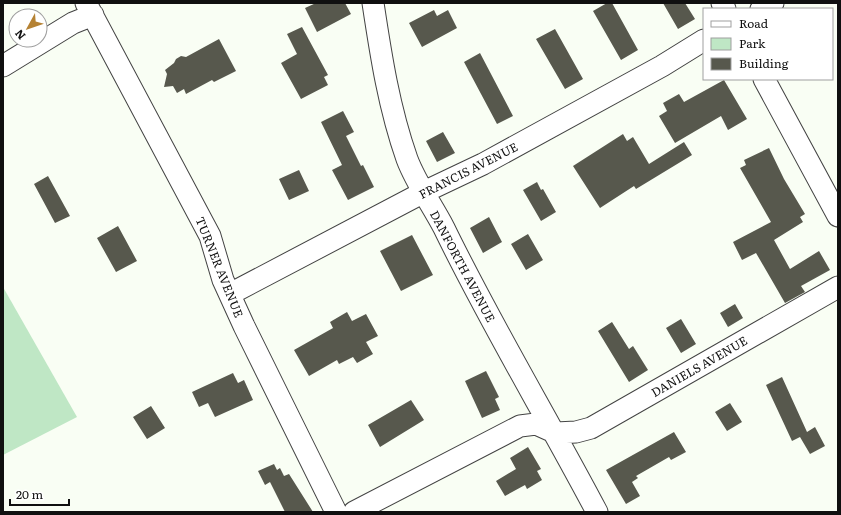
<svg xmlns="http://www.w3.org/2000/svg" width="841" height="515" viewBox="0 0 841 515" font-family="Literata,serif">
<style>
.green{fill:#bfe7c5}
.building{fill:#57584d}
.lines{fill:none;stroke-linecap:round;stroke-linejoin:round}
.minor-casing{stroke:#434343;stroke-width:23}
.minor{stroke:#fff;stroke-width:21}
.labels{text-anchor:middle;dominant-baseline:central;stroke-width:4;stroke-linejoin:round;paint-order:stroke}
.street-label{font-size:12px;fill:#101010;stroke:#fff}
</style>
<rect width="100%" height="100%" fill="#f9fef4"/>
<path class="green" d="M3,287l74,130 -74,38z"/>
<path class="building" d="M316,3h29l6,11 -34,18 -12,-24z
M607,3h5l26,47 -17,10 -28,-49z
M663,3h22l10,16 -17,10z
M434,10l3,6 11,-6 9,18 -35,19 -13,-24z
M302,27l26,48 -4,2 4,8 -27,14 -20,-36 16,-9 -10,-20z
M555,29l28,50 -18,10 -29,-50z
M219,39l17,32 -22,11 -2,-2 -26,14 -2,-5 -7,4 -4,-7 -9,1 3,-13 -2,-4 9,-7 2,-4 5,-3 5,1z
M480,53l33,63 -16,8 -33,-62z
M724,80l23,39 -19,11 -7,-14 -46,27 -16,-27 8,-5 -4,-8 16,-9 5,8z
M343,111l11,21 -8,4 15,30 2,-1 11,22 -26,13 -16,-30 10,-5 -21,-43z
M443,132l12,21 -18,9 -11,-21z
M623,134l4,7 6,-4 16,27 35,-22 8,13 -56,34 -2,-3 -34,22 -27,-42z
M769,148l15,31 21,35 -5,3 3,5 -29,18 16,29 29,-18 11,19 -29,16 4,6 -20,11 -29,-50 -14,7 -9,-18 38,-20 -31,-54 6,-3 -2,-5z
M299,170l10,21 -20,9 -10,-21z
M48,176l22,40 -15,7 -21,-39z
M537,182l4,8 2,-1 13,23 -15,9 -18,-31z
M489,217l13,25 -19,11 -13,-25z
M118,226l19,35 -21,11 -19,-34z
M528,234l15,26 -17,10 -15,-26z
M412,235l21,40 -32,16 -21,-40z
M735,304l8,14 -15,9 -8,-14z
M347,312l5,9 14,-7 12,22 -12,6 7,12 -16,9 -4,-6 -14,7 -2,-4 -28,16 -15,-26 39,-22 -3,-6z
M681,319l15,25 -15,9 -15,-25z
M612,322l17,27 4,-3 15,24 -19,12 -31,-51z
M486,371l13,26 -4,2 5,11 -18,8 -17,-37z
M233,373l5,10 6,-3 9,20 -38,17 -7,-14 -9,4 -7,-15z
M782,377l25,55 8,-5 10,19 -15,8 -10,-17 -8,4 -26,-56z
M411,400l13,20 -44,27 -12,-22z
M730,403l12,19 -15,9 -12,-19z
M151,406l14,22 -18,11 -14,-22z
M674,432l12,20 -15,8 -2,-3 -33,19 2,2 -6,4 8,14 -14,8 -20,-34z
M528,447l13,22 -4,2 5,9 -15,9 -2,-4 -20,11 -9,-15 20,-12 -6,-11z
M274,464l3,6 3,-2 4,8 5,-2 24,38h-28l-15,-30 -5,3 -7,-14z"/>
<g class="lines">
<defs>
<path id="minor" d="M86,3l124,233 13,44 21,46 92,186
M373,3c8,53 16,105 34,156 9,24 25,46 37,69 47,97 103,189 153,284
M722,3l3,6
M761,9l12,-6
M3,66l70,-43 20,-8
M764,79l74,137
M230,294l194,-102 59,-28 179,-98 42,-26
M354,512l166,-86 16,-2 20,9 20,-1 15,-4 247,-141"/>
</defs>
<use href="#minor" class="minor-casing"/>
<use href="#minor" class="minor"/>
</g>
<g class="labels">
<g class="street-label">
<text transform="translate(468 170) rotate(-27)">FRANCIS AVENUE</text>
<text transform="translate(463 266) rotate(62)">DANFORTH AVENUE</text>
<text transform="translate(220 267) rotate(68)">TURNER AVENUE</text>
<text transform="translate(699 366) rotate(-30)">DANIELS AVENUE</text>
</g>
</g>
<rect width="841" height="515" fill="none" stroke="#101010" stroke-width="8"/>
<rect x="703" y="8" width="130" height="72" fill="#ffffff" stroke="#9f9f9f"/>
<rect x="711" y="21" width="20" height="6" fill="#ffffff" stroke="#9f9f9f"/>
<text x="739" y="28" font-size="12" fill="#101010">Road</text>
<rect x="711" y="38" width="20" height="12" fill="#bfe7c5" stroke="#9f9f9f"/>
<text x="739" y="48" font-size="12" fill="#101010">Park</text>
<rect x="711" y="58" width="20" height="12" fill="#57584d" stroke="#9f9f9f"/>
<text x="739" y="68" font-size="12" fill="#101010">Building</text>
<g transform="translate(28 28) rotate(230)"><circle r="19" fill="#ffffff" stroke="#9f9f9f"/>
<path d="M0-3L7 15L0 10L-7 15Z" fill="#b58233"/>
<text y="-6" font-size="11" font-weight="bold" text-anchor="middle" fill="#101010">N</text>
</g>
<path d="M10 499v6h59v-6" fill="none" stroke="#101010" stroke-width="2"/>
<text x="16" y="499" font-size="12" fill="#101010" stroke="#ffffff" stroke-width="3" paint-order="stroke">20 m</text>
</svg>
